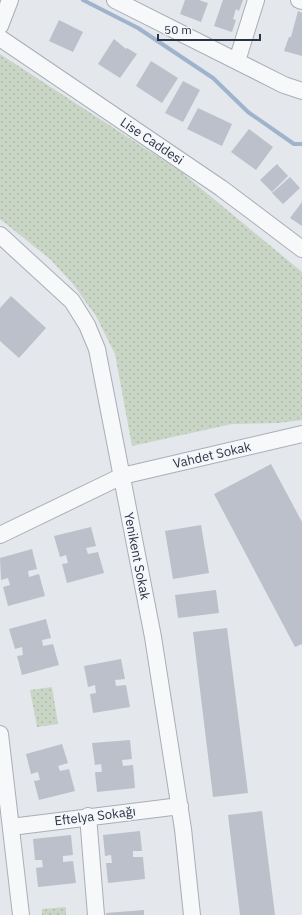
<svg xmlns="http://www.w3.org/2000/svg" width="302" height="915" viewBox="0 0 302 915" font-family="'IBM Plex Sans',sans-serif">
<style>
.grass{fill:url(#grass-dots)}
.lines{fill:none;stroke-linecap:round;stroke-linejoin:round}
.stream{stroke:#9fb4cc;stroke-width:4}
.building{fill:#bbc0ca}
.minor-casing{stroke:#a9aeb7;stroke-width:18}
.minor{stroke:#f7f8fa;stroke-width:16}
.labels{text-anchor:middle;dominant-baseline:central;stroke-width:3;stroke-linejoin:round;paint-order:stroke}
.street-label{font-size:13px;fill:#2b3445;stroke:#f4f6f9}
</style>
<defs>
<pattern id="grass-dots" width="8" height="8" patternUnits="userSpaceOnUse"><rect width="8" height="8" fill="#c9d6c5"/><path d="M2 2h.1M6 6h.1" fill="none" stroke="#adb8ab" stroke-width="1.8" stroke-linecap="round"/></pattern>
</defs>
<rect width="100%" height="100%" fill="#e4e7ec"/>
<path class="grass" d="M0,54l180,117 122,101v148l-23,3 -47,1 -100,22 -17,-92 -19,-38 -23,-32 -23,-25 -50,-40z
M52,687l6,37 -21,3 -7,-37z
M66,907v8h-24v-6z"/>
<g class="lines">
<path class="stream" d="M83,0l55,28 75,50 35,34 46,32h8"/>
</g>
<path class="building" d="M185,0h14l9,3 -7,19 -21,-8z
M223,0h20l-4,11 -3,-2 -3,10 3,1 -4,12 -18,-6z
M298,11l4,2v43l-18,-5 5,-14h2z
M59,20l24,12 -10,20 -24,-11z
M114,39l12,10 1,-1 10,6 -17,24 -22,-14z
M151,61l27,17 -16,25 -26,-17z
M183,81l17,9 -17,32 -18,-9z
M198,108l34,16 -10,22 -35,-17z
M249,129l24,18 -17,23 -25,-18z
M277,164l11,12 -16,16 -12,-12z
M290,177l10,11 -17,16 -11,-11z
M302,202v24l-12,-8z
M11,296l35,32 -27,30 -19,-17v-33z
M271,464l31,58v122l-7,3 -81,-153z
M201,525l8,48 -36,6 -8,-48z
M91,527l5,19 -10,2 2,6 10,-2 6,21 -37,10 -5,-19 6,-1 -2,-8 -6,2 -6,-21z
M32,549l5,20 -9,2 1,6 10,-3 6,22 -37,10 -5,-19 7,-2 -2,-7 -7,2 -1,-22z
M216,590l3,23 -41,5 -3,-23z
M46,619l5,19 -9,2 1,6 10,-2 6,21 -37,10 -5,-19 6,-1 -1,-8 -7,2 -6,-20z
M227,628l21,165 -35,4 -20,-165z
M121,659l4,20 -10,1 1,6 10,-1 4,22 -37,6 -3,-19 6,-1 -1,-8 -7,2 -4,-21z
M130,740l2,19 -10,1 1,6 10,-1 2,23 -38,4 -2,-20h7l-1,-8 -6,1 -3,-22z
M62,744l6,19 -10,3 2,5 9,-2 6,22 -36,9 -5,-19 6,-1 -2,-8 -7,2 -5,-20z
M262,811l13,104h-35l-12,-100z
M140,831l2,20h-9v6h10l2,22 -37,4 -2,-20h6l-1,-8 -6,1 -2,-21z
M71,835l2,20 -10,1v6l10,-1 3,22 -38,4 -2,-19 7,-1 -1,-7h-7l-2,-21z
M144,910v5h-38v-2z"/>
<g class="lines">
<defs>
<path id="minor" d="M115,0l169,85 18,6
M299,0l3,1
M0,26l10,-26
M0,38l221,150 81,61
M237,61l19,-61
M0,235l72,66 15,24 10,24 56,288 30,192 9,86
M0,535l122,-59 180,-42
M0,734l21,181
M88,816l8,99
M11,827l169,-21"/>
</defs>
<use href="#minor" class="minor-casing"/>
<use href="#minor" class="minor"/>
</g>
<g class="labels">
<g class="street-label">
<text transform="translate(152 141) rotate(34)">Lise Caddesi</text>
<text transform="translate(212 455) rotate(-13)">Vahdet Sokak</text>
<text transform="translate(137 556) rotate(79)">Yenikent Sokak</text>
<text transform="translate(95 816) rotate(-7)">Eftelya Sokağı</text>
</g>
</g>
<path d="M158 34v6h102v-6" fill="none" stroke="#2b3445" stroke-width="2"/>
<text x="164" y="34" font-size="12" fill="#2b3445" stroke="#f4f6f9" stroke-width="3" paint-order="stroke">50 m</text>
</svg>
